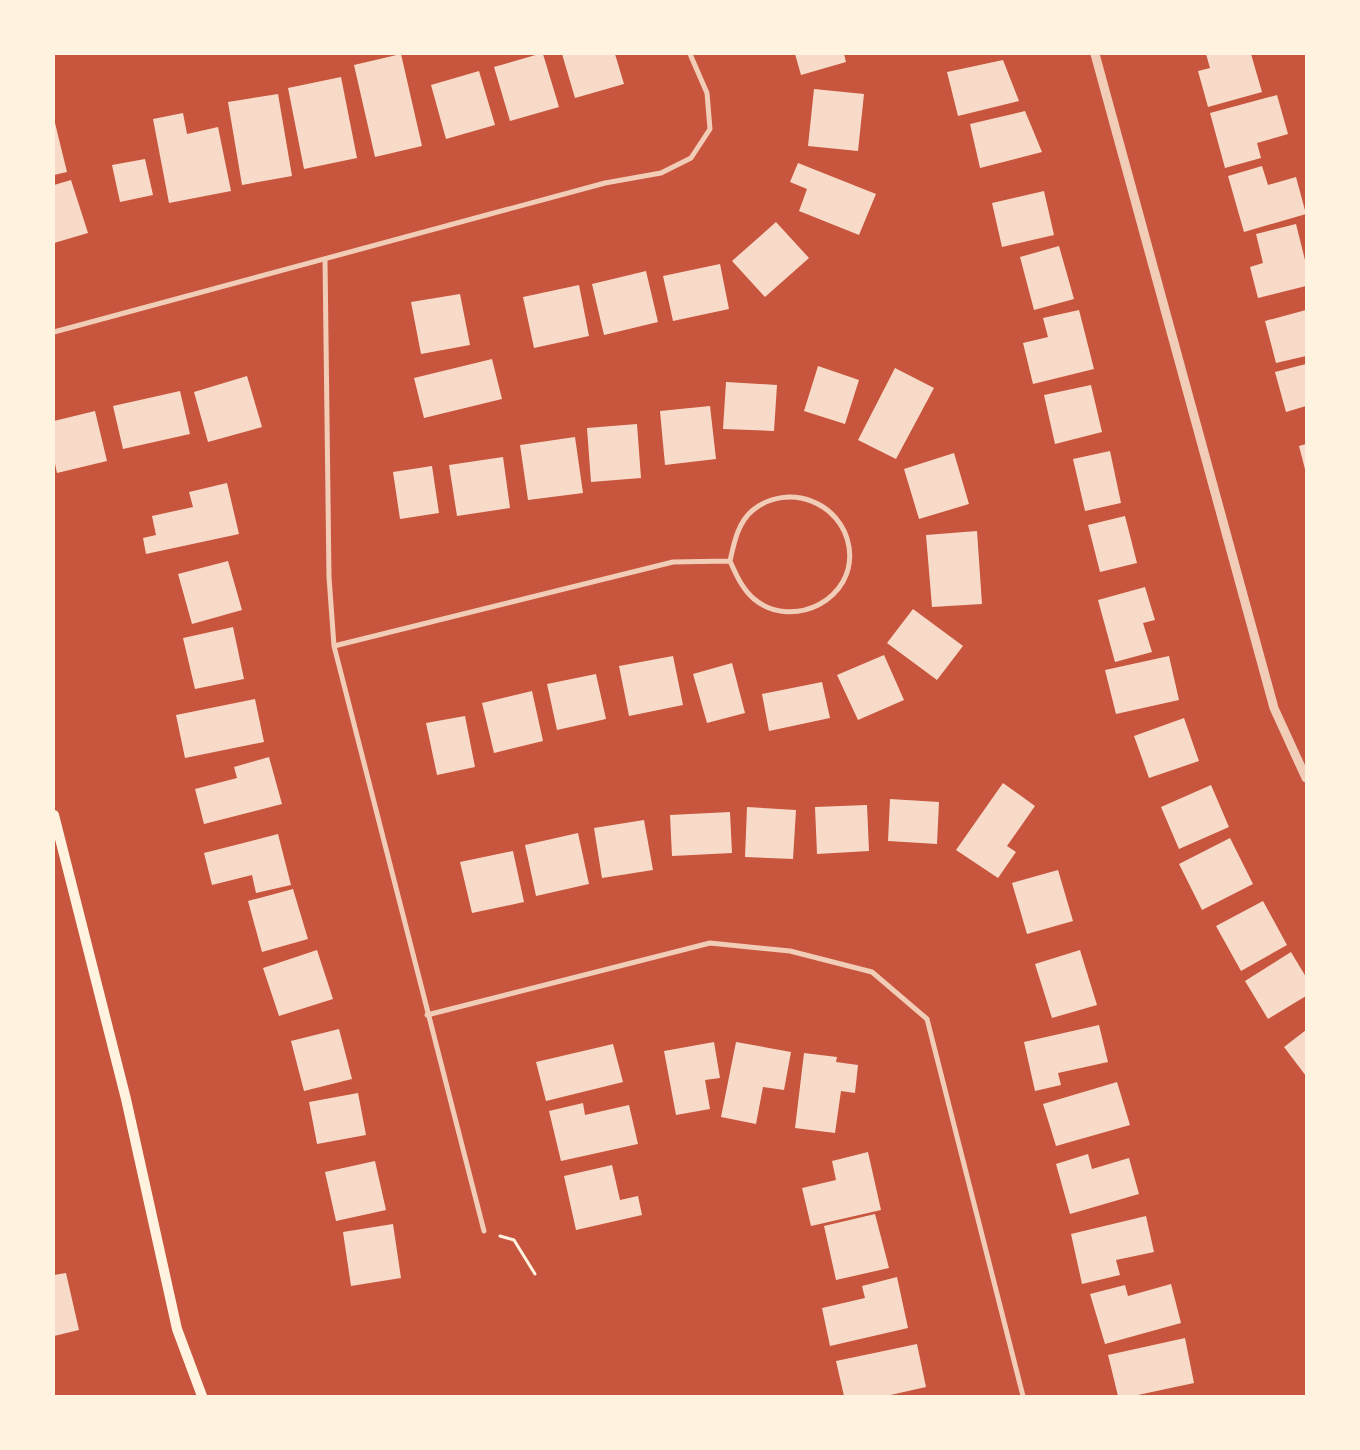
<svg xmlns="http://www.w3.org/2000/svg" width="1360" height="1450" viewBox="0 0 1360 1450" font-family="'Noto Serif',serif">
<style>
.building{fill:#f7dbc8}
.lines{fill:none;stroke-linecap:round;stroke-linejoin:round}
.path{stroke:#fff3e0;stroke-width:3}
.minor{stroke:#f1ccb7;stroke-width:5}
.tertiary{stroke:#f1ccb7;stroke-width:9}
.secondary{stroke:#fff3e0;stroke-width:10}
</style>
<rect width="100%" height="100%" fill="#c8553d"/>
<path class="building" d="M401,54l21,92 -47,11 -21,-92z
M539,54h4l16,53 -49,14 -16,-54z
M562,54h53l9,30 -49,14z
M795,54h49l2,8 -45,13z
M1206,54h45l11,38 -54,15 -10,-36 12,-3z
M1003,60l16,41 -61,15 -11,-44z
M479,71l16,54 -49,14 -15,-54z
M341,77l16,81 -53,11 -16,-81z
M814,89l50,5 -6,57 -50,-5z
M278,94l14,82 -50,9 -14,-83z
M1277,95l11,39 -31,9 4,15 -36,10 -15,-55z
M1025,111l17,41 -62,16 -10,-44z
M183,113l4,21 31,-7 13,64 -62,12 -16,-84z
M54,119l13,53 -13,3z
M145,159l8,36 -33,7 -8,-37z
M798,163l78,31 -17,41 -60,-24 8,-22 -17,-7z
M1262,166l6,19 28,-8 10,37 -62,18 -16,-56z
M71,180l17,53 -34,10v-58z
M1044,191l10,44 -52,12 -10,-44z
M776,222l33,36 -44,39 -33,-36z
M1296,224l10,40v22l-48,12 -8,-31 13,-4 -7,-29z
M1059,246l15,53 -40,11 -14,-53z
M720,264l9,45 -56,12 -10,-45z
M646,271l12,51 -54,13 -12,-51z
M579,285l10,51 -55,12 -11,-51z
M460,294l10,51 -49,9 -10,-52z
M1079,310l15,59 -61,15 -10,-41 25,-6 -5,-19z
M1306,310v46l-30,7 -11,-42z
M492,359l10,40 -78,19 -10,-40z
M1306,364v42l-20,6 -11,-40z
M818,366l41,14 -14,44 -41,-13z
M895,368l39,20 -38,71 -38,-19z
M247,376l15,51 -54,15 -14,-50z
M726,382l51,3 -3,46 -51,-2z
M1091,385l11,47 -47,12 -11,-49z
M180,391l10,43 -67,15 -10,-43z
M710,406l6,53 -51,6 -5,-54z
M95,411l12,50 -50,12 -3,-14v-38z
M637,424l4,54 -50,4 -4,-54z
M575,437l8,56 -55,7 -8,-55z
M1306,444v29l-7,-27z
M1110,451l11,52 -36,8 -12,-52z
M954,453l15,51 -50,15 -15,-50z
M503,457l7,51 -53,8 -8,-51z
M432,466l7,47 -39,6 -7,-47z
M227,483l12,51 -93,20 -3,-16 13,-3 -4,-19 41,-9 -4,-15z
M1125,516l12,47 -37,9 -12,-47z
M977,531l5,73 -50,3 -6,-72z
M228,561l14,49 -50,14 -14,-50z
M1145,587l10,33 -12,3 9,29 -37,10 -17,-62z
M913,609l50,37 -26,34 -50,-37z
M233,627l11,52 -49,10 -12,-51z
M884,655l20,45 -46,20 -21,-45z
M673,656l10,49 -54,11 -10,-50z
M1169,656l10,44 -63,14 -11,-44z
M732,663l13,50 -38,10 -14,-49z
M596,674l10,45 -49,11 -10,-46z
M822,682l8,36 -61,13 -7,-37z
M532,691l11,50 -49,12 -12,-50z
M255,699l9,43 -79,16 -9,-43z
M465,716l10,51 -38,8 -11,-52z
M1184,718l15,43 -50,17 -15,-42z
M269,757l13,47 -78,20 -9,-35 42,-11 -3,-11z
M1003,783l32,23 -28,40 9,6 -18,26 -42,-28z
M1211,785l18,42 -50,22 -18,-42z
M890,799l49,3 -2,42 -49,-3z
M867,805l2,46 -52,3 -2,-47z
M747,807l49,3 -3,49 -48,-2z
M730,812l2,41 -60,3 -2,-41z
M644,820l9,50 -51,8 -8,-50z
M578,833l11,51 -53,12 -11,-51z
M278,834l13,51 -35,8 -4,-18 -40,10 -8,-32z
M1230,838l23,46 -51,26 -23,-46z
M513,851l11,51 -52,11 -12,-51z
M1058,870l15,51 -46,13 -15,-51z
M293,889l15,50 -46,13 -14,-51z
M1263,901l24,44 -46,26 -25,-45z
M317,950l16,49 -54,17 -16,-48z
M1080,950l17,55 -45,13 -17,-54z
M1291,952l15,25v19l-38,23 -23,-38z
M1099,1025l9,37 -50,11 3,12 -26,6 -11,-49z
M339,1029l13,50 -48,12 -13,-50z
M1306,1030v46l-22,-29z
M714,1042l6,36 -15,2 5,29 -34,6 -12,-64z
M736,1042l55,10 -7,38 -21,-3 -7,37 -35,-7z
M613,1044l10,38 -77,19 -10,-39z
M804,1053l33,4 -1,5 22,3 -3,28 -14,-2 -6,42 -40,-5z
M1117,1082l13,43 -74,21 -13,-42z
M358,1093l8,42 -49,9 -8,-42z
M583,1103l2,12 44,-10 9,39 -77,17 -12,-50z
M868,1152l13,58 -70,16 -9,-38 34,-8 -4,-19z
M1088,1154l4,15 37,-11 10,36 -69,20 -14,-50z
M375,1161l11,49 -50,11 -11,-49z
M612,1165l8,35 18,-4 4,19 -66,15 -12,-54z
M875,1214l14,54 -53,12 -12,-54z
M1146,1216l8,36 -38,8 4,15 -38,9 -11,-50z
M393,1224l8,54 -50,8 -8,-54z
M66,1273l13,57 -25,6v-61z
M897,1277l11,51 -78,18 -8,-38 43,-10 -3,-12z
M1171,1284l10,39 -76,21 -15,-50 35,-9 3,11z
M1185,1338l9,45 -61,13h-15l-10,-41z
M917,1344l9,43 -40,9h-42l-8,-35z"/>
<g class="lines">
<path class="path" d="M500,1236l14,4 21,34"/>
<path class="minor" d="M325,259l4,318 5,69 150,585
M54,332l551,-149 56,-10 30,-15 19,-29 -3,-36 -17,-39
M334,646l339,-84 57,-1c6,13 12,28 24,38 39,32 103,0 95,-52 -7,-45 -61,-65 -96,-37 -15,12 -19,33 -23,51
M427,1015l283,-72 80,8 82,21 55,47 96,377"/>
<path class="tertiary" d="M1095,54l179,654 32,70"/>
<path class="secondary" d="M54,815l72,284 51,230 25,67"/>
</g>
<rect width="1360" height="1450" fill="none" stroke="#fff3e0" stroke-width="110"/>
</svg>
